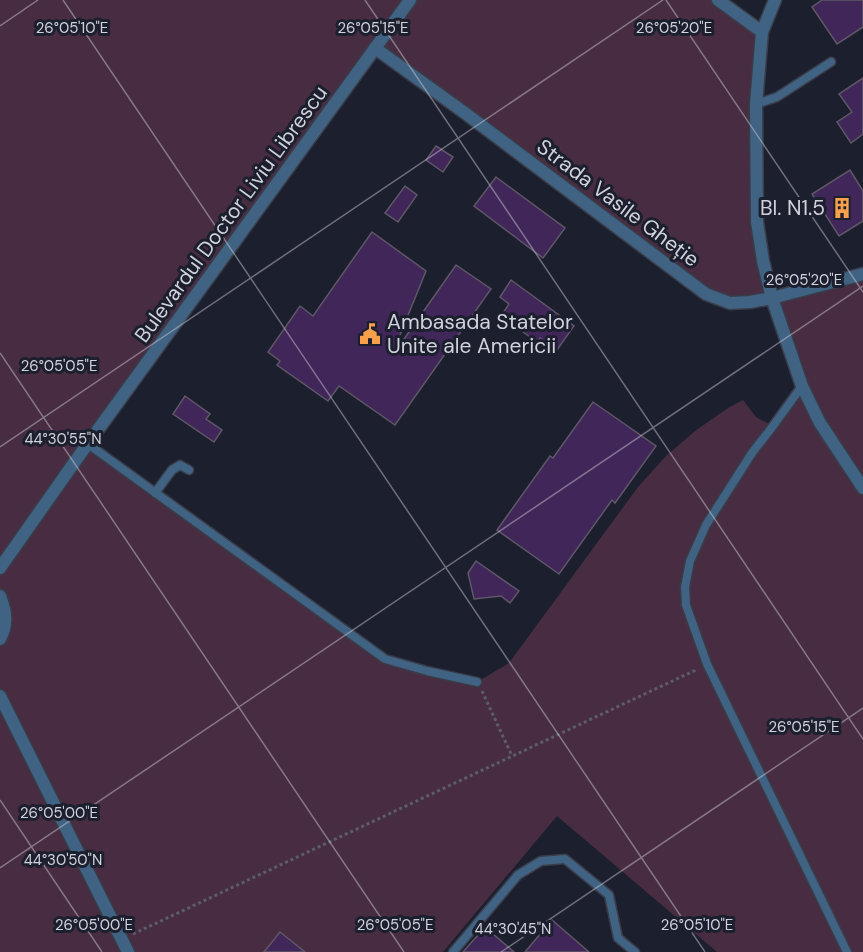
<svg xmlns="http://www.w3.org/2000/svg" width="863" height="952" viewBox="0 0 863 952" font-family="'DM Sans',sans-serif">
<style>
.green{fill:#482d42;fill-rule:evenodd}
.building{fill:#412759;stroke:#5e5767;stroke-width:1.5}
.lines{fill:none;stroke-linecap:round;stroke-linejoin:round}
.service-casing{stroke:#393c49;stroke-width:11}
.minor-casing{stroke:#393c49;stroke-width:15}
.tertiary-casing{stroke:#393c49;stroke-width:15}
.path{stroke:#5b5d6a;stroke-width:3;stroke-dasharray:3 3;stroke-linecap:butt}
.service{stroke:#406283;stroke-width:8}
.minor{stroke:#406283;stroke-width:12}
.tertiary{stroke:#406283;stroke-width:12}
.ticks{fill:none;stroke:#d0d2dc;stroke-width:1.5;stroke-opacity:0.45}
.labels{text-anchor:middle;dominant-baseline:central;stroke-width:6;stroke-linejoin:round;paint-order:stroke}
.street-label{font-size:21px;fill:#d0d2dc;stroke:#1c1f2d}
.poi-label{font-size:21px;fill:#d0d2dc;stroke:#1c1f2d;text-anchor:end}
.ticks-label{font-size:15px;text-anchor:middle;fill:#d0d2dc;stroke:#1c1f2d;stroke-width:6;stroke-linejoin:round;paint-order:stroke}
</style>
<rect width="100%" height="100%" fill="#1c1f2d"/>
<path class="green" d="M0,0h718l44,32 -7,134 17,132 91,-24v678h-146l-160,-136 -114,136h-443zM375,48l331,246 44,8 22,-3 29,87 -28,40 -17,-9 -13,-17 -15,8 -33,23 -29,25 -28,31 -129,176 -32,19 -92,-23 -297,-215z"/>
<path class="building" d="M822,0h41v27l-26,17 -25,-37z
M863,78v56l-12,9 -14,-21 15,-10 -13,-18z
M436,146l17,11 -10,15 -17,-12z
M850,170l13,21v30l-24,15 -27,-42z
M496,177l69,51 -22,30 -69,-52z
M405,186l12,9 -19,27 -13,-9z
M372,232l54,39 -28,69 4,2 54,-77 35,24 -96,136 -56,-39 -11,15 -51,-36 3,-4 -12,-9 32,-46 13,10z
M511,280l63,46 -17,24 -17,-12 -3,4 -36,-26 8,-12 -9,-7z
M185,396l25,18 -4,5 16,11 -8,12 -41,-28z
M593,402l63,44 -41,57 -3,-3 -53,74 -62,-44 53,-74 3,2z
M476,561l43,30 -9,12 -9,-7 -27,3 -6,-26z
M552,920l37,32h-64z
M485,927l29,25h-51z
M280,932l25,20h-41z"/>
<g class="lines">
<defs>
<path id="service" d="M756,104l21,-7 54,-35
M802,386l-29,40 -21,27 -46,72 -16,36 -5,26 1,18 21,59 140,288
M88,444l297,215 42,12 50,11
M155,493l17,-23 8,-5 9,5
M453,952l65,-77 23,-14 24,-2 44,36 9,43 17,14"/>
<path id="minor" d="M718,0l44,32
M775,0l-13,32 -6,72 1,118 6,39 9,37 30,88 18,37 43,65
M375,48l90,65 241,181 24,9 20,-1 22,-4 91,-24
M0,696l128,256"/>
<path id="tertiary" d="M0,568l76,-108 334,-460
M0,596c6,14 8,29 0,43"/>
</defs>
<use href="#service" class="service-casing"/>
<use href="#minor" class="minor-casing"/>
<use href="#tertiary" class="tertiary-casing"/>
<path class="path" d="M482,691l30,65
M133,934l565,-265"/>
<use href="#service" class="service"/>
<use href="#minor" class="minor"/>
<use href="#tertiary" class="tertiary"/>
</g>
<path class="ticks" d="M63,0l642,952M365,0l498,739M666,0l197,292M0,26l38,-26M0,353l404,599M0,447l663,-447M0,800l102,152M0,868l863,-582M501,952l362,-244"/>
<defs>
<symbol id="building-bare" viewBox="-9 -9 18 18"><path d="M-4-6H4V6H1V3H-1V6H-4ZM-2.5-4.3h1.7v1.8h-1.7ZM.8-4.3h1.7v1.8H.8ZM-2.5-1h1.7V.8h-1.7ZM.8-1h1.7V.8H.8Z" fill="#f8a04b" stroke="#1c1f2d" stroke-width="2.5" paint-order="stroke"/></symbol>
<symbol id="civic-bare" viewBox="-9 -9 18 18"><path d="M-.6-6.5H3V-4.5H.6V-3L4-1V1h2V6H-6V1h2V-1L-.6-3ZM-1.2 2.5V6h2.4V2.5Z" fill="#f8a04b" stroke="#1c1f2d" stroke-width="2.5" paint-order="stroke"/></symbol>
</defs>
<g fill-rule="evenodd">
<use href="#building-bare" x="827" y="193" width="30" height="30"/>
<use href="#civic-bare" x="355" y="319" width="30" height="30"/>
</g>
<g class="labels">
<g class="street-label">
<text transform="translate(618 203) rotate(37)">Strada Vasile Gheție</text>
<text transform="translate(231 214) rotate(-54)">Bulevardul Doctor Liviu Librescu</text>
</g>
<g class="poi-label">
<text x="825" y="208">Bl. N1.5</text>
<text x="387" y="322" text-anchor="start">Ambasada Statelor<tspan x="387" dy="24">Unite ale Americii</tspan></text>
</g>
</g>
<g class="ticks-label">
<text x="72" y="33">26°05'10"E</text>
<text x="373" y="33">26°05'15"E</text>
<text x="674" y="33">26°05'20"E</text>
<text x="804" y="285">26°05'20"E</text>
<text x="59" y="371">26°05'05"E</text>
<text x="63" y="444">44°30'55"N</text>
<text x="804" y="732">26°05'15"E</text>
<text x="59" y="818">26°05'00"E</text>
<text x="63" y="865">44°30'50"N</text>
<text x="94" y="930">26°05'00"E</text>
<text x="395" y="930">26°05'05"E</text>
<text x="697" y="930">26°05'10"E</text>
<text x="513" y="934">44°30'45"N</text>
</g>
</svg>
